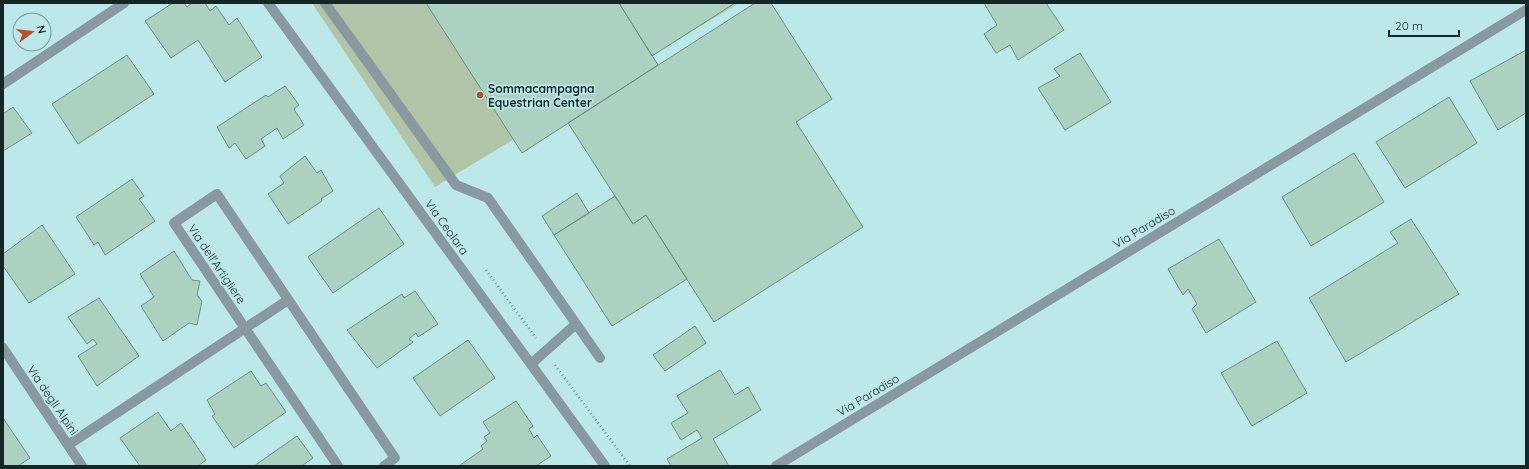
<svg xmlns="http://www.w3.org/2000/svg" width="1529" height="469" viewBox="0 0 1529 469" font-family="Quicksand,sans-serif">
<style>
.green{fill:#b1c4a7}
.building{fill:#abd1c0;stroke:#6d9181}
.lines{fill:none;stroke-linecap:round;stroke-linejoin:round}
.path{stroke:#719192;stroke-width:2.5;stroke-dasharray:1 3;stroke-linecap:butt}
.service{stroke:#8999a0;stroke-width:10}
.minor{stroke:#8999a0;stroke-width:10}
.tertiary{stroke:#8999a0;stroke-width:10}
.poi-dot{fill:#b75029;stroke:#bce8e9;stroke-width:1.5}
.labels{text-anchor:middle;dominant-baseline:central;stroke-width:3.5;stroke-linejoin:round;paint-order:stroke}
.poi-label{font-size:12px;font-weight:bold;fill:#152627;stroke:#bce8e9;text-anchor:start}
.street-label{font-size:12px;fill:#152627;stroke:#bce8e9}
</style>
<rect width="100%" height="100%" fill="#bce8e9"/>
<path class="green" d="M312,3h427l-304,184z"/>
<path class="building" d="M173,3h11l3,4 5,-4h13l5,8 6,-5 13,19 8,-7 25,39 -37,25 -27,-42 -27,18 -26,-37z
M426,3h193l39,62 -136,88z
M619,3h116l-83,53z
M755,3h16l61,96 -36,23 67,105 -149,95 -68,-107 -13,9 -65,-101z
M984,3h62l18,27 -46,30 -8,-15 -14,8 -12,-19 13,-9z
M1526,50v63l-28,17 -28,-49z
M1080,53l31,49 -46,28 -27,-42 22,-12 -6,-7z
M127,55l27,39 -76,50 -26,-40z
M285,86l14,19 -5,4 10,16 -21,14 -6,-11 -16,11 4,7 -19,13 -11,-16 -6,5 -12,-21 49,-32 2,2z
M1449,97l28,46 -72,45 -29,-46z
M13,107l19,26 -29,18v-37z
M1354,153l30,49 -73,44 -29,-49z
M305,156l12,17 4,-3 12,21 -12,8 1,2 -34,23 -20,-30 16,-11 -4,-7z
M132,179l12,17 -5,3 16,22 -50,34 -7,-13 -4,3 -18,-28z
M577,193l12,20 -35,22 -12,-19z
M615,196l18,28 13,-9 41,64 -75,47 -58,-91z
M379,208l25,36 -71,49 -25,-36z
M1411,219l48,75 -113,68 -37,-64 89,-55 -8,-11z
M42,225l33,49 -46,29 -26,-37v-12z
M1219,239l37,63 -50,31 -14,-24 5,-5 -9,-15 -5,6 -15,-26z
M174,251l18,29 8,1 -3,14 5,6 -5,24 -8,-2 -26,18 -22,-35 13,-9 -14,-23z
M415,291l23,33 -20,13 -2,-4 -7,6 4,3 -36,26 -30,-38 55,-36 2,4z
M99,298l40,58 -42,30 -19,-30 19,-12 -4,-5 -6,5 -19,-27z
M695,326l11,17 -41,28 -12,-16z
M468,340l27,38 -55,38 -27,-38z
M1277,341l30,52 -55,33 -31,-53z
M720,370l15,25 13,-8 13,23 -48,29 16,27h-58l-4,-7 35,-21 -5,-8 -16,10 -10,-17 17,-10 -11,-17z
M251,371l10,15 5,-3 20,29 -52,36 -22,-32 3,-2 -8,-14z
M516,401l17,25 -4,3 5,9 3,-3 14,21 -15,10h-77l24,-17 -2,-3 6,-5 -3,-4 6,-4 -7,-11z
M158,412l13,19 10,-8 25,37 -8,6h-58l-20,-28z
M3,418l27,40 -12,8h-15z
M297,436l16,22 -10,7 1,1h-50z"/>
<g class="lines">
<path class="path" d="M486,270l50,68
M555,365l75,101"/>
<path class="service" d="M325,3l131,182 32,13 112,160
M531,364l45,-40"/>
<path class="minor" d="M3,348l79,118
M68,445l220,-145
M338,466l-164,-243 43,-29 178,264 -11,8
M776,466l750,-456"/>
<path class="tertiary" d="M268,3l337,463
M3,84l121,-81"/>
</g>
<circle class="poi-dot" cx="480" cy="95" r="4"/>
<g class="labels">
<g class="poi-label">
<text x="488" y="88">Sommacampagna<tspan x="488" dy="14">Equestrian Center</tspan></text>
</g>
<g class="street-label">
<text transform="translate(447 227) rotate(54)">Via Ceolara</text>
<text transform="translate(1144 227) rotate(-31)">Via Paradiso</text>
<text transform="translate(217 264) rotate(56)">Via dell'Artigliere</text>
<text transform="translate(868 395) rotate(-31)">Via Paradiso</text>
<text transform="translate(53 400) rotate(56)">Via degli Alpini</text>
</g>
</g>
<rect width="1529" height="469" fill="none" stroke="#152627" stroke-width="8"/>
<g transform="translate(32 32) rotate(75)"><circle r="19" fill="#bce8e9" stroke="#799a9b"/>
<path d="M0-3L7 15L0 10L-7 15Z" fill="#b75029"/>
<text y="-6" font-size="11" font-weight="bold" text-anchor="middle" fill="#152627">N</text>
</g>
<path d="M1389 30v6h70v-6" fill="none" stroke="#152627" stroke-width="2"/>
<text x="1395" y="30" font-size="12" fill="#152627" stroke="#bce8e9" stroke-width="3" paint-order="stroke">20 m</text>
</svg>
